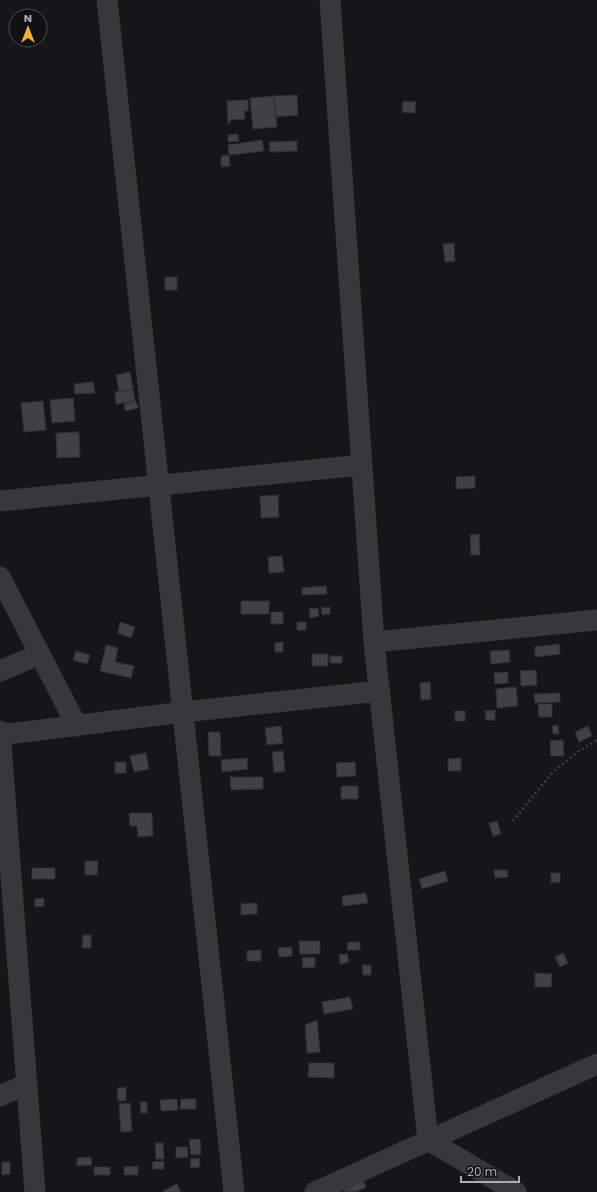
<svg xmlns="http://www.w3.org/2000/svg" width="597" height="1192" viewBox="0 0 597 1192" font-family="Poppins,sans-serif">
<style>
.building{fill:#404145;stroke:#303034}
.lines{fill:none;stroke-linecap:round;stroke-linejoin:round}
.path{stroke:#3d3f44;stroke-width:2.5;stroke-dasharray:2 3;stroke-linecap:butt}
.minor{stroke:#37383d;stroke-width:21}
</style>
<rect width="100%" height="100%" fill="#161618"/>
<path class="building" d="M297,95l1,20 -22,2 -2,-21z
M274,96l3,31 -24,2 -3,-31z
M248,100v11h-4l1,8 -14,1 -3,5 -1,-24z
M403,101l13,1 -1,11 -13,-1z
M238,134l1,7 -11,1v-7z
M262,140l2,11 -35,4 -1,-10z
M297,141v10l-27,1 -1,-10z
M229,155l1,11 -9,1v-11z
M454,243l1,18 -10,1 -2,-18z
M165,277h12v13h-12z
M130,372l3,17 -14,3 -3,-17z
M93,382l2,11 -20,1 -1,-10z
M133,389l2,12 -19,3 -1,-12z
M73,398l2,23 -23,2 -2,-23z
M43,401l3,29 -22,2 -3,-29z
M135,401l4,7 -14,3 -1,-7z
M79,432l1,25 -23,1 -1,-25z
M475,476v12l-19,1v-12z
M278,495l1,22 -18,1 -1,-22z
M479,534l1,21h-9l-1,-20z
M282,556l2,16 -15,1 -1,-16z
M326,586l1,8 -25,1v-7z
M241,601h28v13h-28z
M330,607v7l-8,1 -1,-7z
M318,608l1,8 -9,2 -1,-9z
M271,612h12v12h-12z
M120,622l15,5 -4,11 -13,-5z
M297,622h9v8h-9z
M283,642v10h-8v-9z
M559,644l1,10 -25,3v-10z
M106,645l12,3 -3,14 19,4 -3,12 -31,-7z
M509,650l1,12 -19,2 -1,-13z
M76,651l14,4 -3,9 -14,-4z
M312,654h16v12h-16z
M330,656h12v7h-12z
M536,670l1,15 -16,1 -1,-15z
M508,672v11l-13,1 -1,-11z
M430,682l1,17 -10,1 -1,-17z
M516,687l2,19 -21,2 -1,-19z
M560,693v9l-25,1 -1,-9z
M538,704h14v13h-13z
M495,710v10h-9l-1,-9z
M455,711h10v10h-10z
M558,725l1,9h-6l-1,-8z
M281,726l2,17 -16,2 -2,-17z
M588,726l4,10 -13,6 -4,-10z
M208,732h12l1,24h-12z
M563,740l1,16h-13l-1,-15z
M283,751l2,20 -11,2 -2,-21z
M146,753l3,16 -15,3 -4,-16z
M247,758l1,11 -26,3 -1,-12z
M461,758v13h-13v-12z
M115,762h11v11h-11z
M355,762l1,14 -19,1 -1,-14z
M230,777h33v12l-32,1z
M341,786h17v13h-17z
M129,813h23l1,23 -15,1 -1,-11h-7z
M497,821l4,13 -8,2 -4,-13z
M85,861h13l-1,14h-12z
M32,868h23v11h-23z
M494,870h13l1,7 -13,1z
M445,871l3,10 -26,8 -3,-10z
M551,873h9v9l-9,1z
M366,893l2,10 -25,3 -1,-10z
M44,898v8l-9,1v-8z
M257,903v11l-16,1v-11z
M83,935h8v13h-9z
M299,941h21v13h-20z
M348,942h12v8h-13z
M292,947v9l-13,1 -1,-9z
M261,950v11h-14v-10z
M563,953l5,10 -8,4 -5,-10z
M347,954l2,8 -9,2 -1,-9z
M315,957v10l-12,1 -1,-10z
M362,965h9v10h-8z
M535,973l17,1 -1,13h-16z
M350,997l3,12 -29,5 -2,-12z
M317,1020l3,32 -13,1 -2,-28z
M309,1063h25v15l-26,-1z
M126,1087v14h-8l-1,-13z
M177,1099l1,11 -17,1 -1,-11z
M181,1099h15v10h-16z
M140,1102h7v11h-6z
M130,1103l2,28 -11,1 -2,-28z
M200,1139l1,15 -10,1 -2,-15z
M155,1143h8l1,16h-8z
M176,1147h11l1,10 -12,1z
M91,1157l1,8 -15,1v-8z
M199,1158l1,9 -9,1 -1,-9z
M164,1161v8h-11l-1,-7z
M2,1162h8v12l-8,1z
M138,1166v9h-14v-8z
M94,1167h16v8h-16z
M362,1177l4,10 -10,5h-11l-3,-6z
M177,1184l4,8h-17l-1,-1z"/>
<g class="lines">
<path class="path" d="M513,821l40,-49 26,-21 18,-11"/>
<path class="minor" d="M107,0l127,1192
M330,0l44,642 54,498 88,52
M0,501l362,-36
M0,577l77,149
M374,642l223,-22
M0,671l40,-17
M0,731l35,461
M0,735l183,-23 197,-21
M0,1096l27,-12
M315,1192l282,-128"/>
</g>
<g transform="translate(28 28)"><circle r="19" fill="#111113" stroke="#4d4f55"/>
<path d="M0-3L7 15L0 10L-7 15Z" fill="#f2b134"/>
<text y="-6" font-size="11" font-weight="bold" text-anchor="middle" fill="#a8adb8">N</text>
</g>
<path d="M461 1176v6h58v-6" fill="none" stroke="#a8adb8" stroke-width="2"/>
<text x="467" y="1176" font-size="12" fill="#a8adb8" stroke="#111113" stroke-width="3" paint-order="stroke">20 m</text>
</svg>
